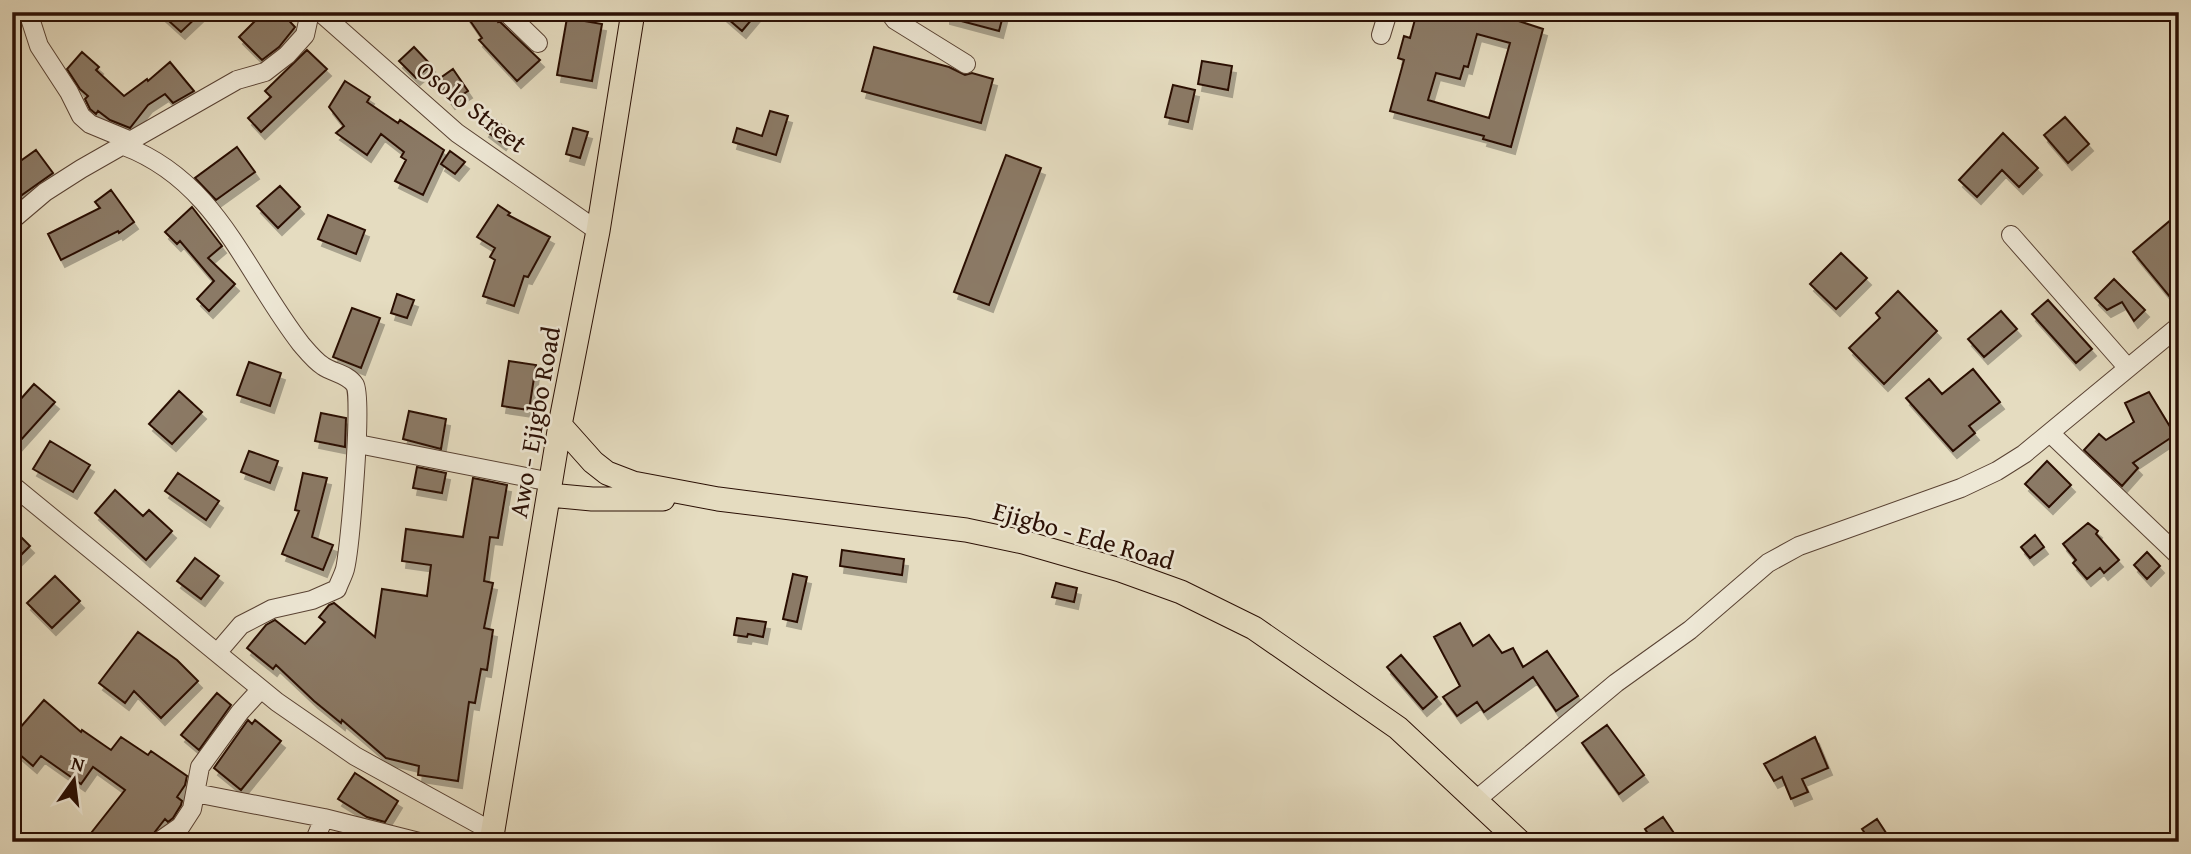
<svg xmlns="http://www.w3.org/2000/svg" width="2191" height="854" viewBox="0 0 2191 854" font-family="'Gentium Book Plus',serif">
<style>
.building{fill:#8b7a66;stroke:#2a0f04;stroke-width:2;fill-rule:evenodd;filter:url(#shadow)}
.lines{fill:none;stroke-linecap:round;stroke-linejoin:round}
.minor-casing{stroke:#594233;stroke-width:20}
.major-casing{stroke:#2a0f04;stroke-width:25}
.minor{stroke:#eee8d6;stroke-width:18}
.major{stroke:#e5dcc0;stroke-width:23}
.labels{text-anchor:middle;dominant-baseline:central;stroke-width:5;stroke-linejoin:round;paint-order:stroke}
.street-label{font-size:26px;fill:#2a0f04;stroke:#eee8d6}
</style>
<defs>
<filter id="shadow"><feDropShadow dx="4" dy="7" stdDeviation="0" flood-color="#0004"/></filter>
</defs>
<rect width="100%" height="100%" fill="#e5dcc0"/>
<filter id="stains"><feTurbulence type="fractalNoise" baseFrequency=".00286" numOctaves="4"/><feColorMatrix values="0 0 0 0 .2 0 0 0 0 .09 0 0 0 0 .02 0 0 0 .5 -.17"/></filter>
<radialGradient id="worn" r=".72"><stop offset=".6" stop-color="#630" stop-opacity="0"/><stop offset="1" stop-color="#630" stop-opacity=".3"/></radialGradient>
<path class="building" d="M159,12h43l-21,20z
M264,12h17l14,15 -16,20 -17,13 -23,-23z
M464,12h27l7,10 1,-1 41,39 -23,21 -38,-41 3,-2z
M720,12h38l-16,19z
M946,12h58l-5,19 -53,-14z
M1417,12h74l52,17 -32,118 -28,-8 1,-3 -94,-25 14,-51 -6,-2 6,-22 6,2zM1477,34l33,9 -21,75 -61,-18 8,-27 24,6 4,-13 4,1z
M567,18l35,6 -10,57 -35,-6z
M414,47l17,18 -15,13 -17,-17z
M874,47l75,20 16,8 7,-2 21,6 -12,44 -119,-32z
M307,50l20,19 -66,63 -13,-14 23,-21 -6,-6z
M82,52l17,15 -3,3 28,26 23,-17 1,2 22,-19 24,29 -21,12 -8,-9 -17,11 -18,23 -20,-8 -12,-9 -2,3 -6,-5 -5,-10 3,-3 -8,-7 -13,-20z
M1202,61l30,5 -4,24 -30,-6z
M453,69l15,22 -17,11 -15,-21z
M345,81l25,16 -3,5 31,21 2,-3 44,30 -21,45 -28,-14 11,-21 -5,-3 3,-5 -23,-18 -14,21 -31,-22 8,-7 -15,-19z
M1173,85l22,5 -7,32 -23,-5z
M770,111l18,5 -12,39 -43,-13 4,-14 25,8z
M2065,117l24,27 -21,19 -24,-28z
M494,119l16,13 -8,11 -17,-13z
M573,128l15,4 -8,26 -14,-4z
M2003,133l35,35 -19,19 -17,-17 -25,27 -18,-17z
M237,147l18,25 -39,28 -21,-22z
M36,150l17,23 -41,29v-35z
M450,151l15,11 -10,12 -14,-10z
M1006,155l35,13 -52,137 -35,-13z
M280,186l20,21 -22,21 -21,-22z
M111,190l23,32 -15,11 -1,-2 -57,29 -13,-26 52,-26 -5,-6z
M498,205l12,8 -2,2 42,22 -22,40 -4,-1 -10,30 -31,-10 12,-36 -5,-3 5,-9 -18,-11z
M192,207l30,39 -14,12 27,26 -26,27 -12,-12 17,-18 -34,-40 -3,3 -12,-12z
M2179,213v95l-46,-56z
M328,215l37,15 -9,24 -38,-15z
M1841,253l26,25 -31,31 -26,-25z
M2114,279l31,31 -11,11 -12,-19 -15,8 -12,-12z
M1898,291l39,40 -53,53 -35,-36 31,-30 -4,-5z
M397,294l17,6 -7,18 -16,-5z
M2048,300l44,49 -16,14 -44,-49z
M352,308l28,10 -19,50 -28,-11z
M2001,311l16,18 -33,28 -16,-18z
M509,361l27,4 -7,45 -27,-4z
M249,362l32,11 -11,33 -33,-11z
M1973,369l27,33 -31,24 6,7 -22,18 -47,-53 23,-19 13,15z
M34,384l21,18 -43,48v-41z
M179,391l23,21 -30,32 -23,-20z
M2149,392l26,43 -42,28 5,5 -16,18 -38,-36 15,-16 7,6 28,-18 -9,-19z
M409,411l37,8 -5,30 -38,-10z
M321,413l25,5 -1,29 -30,-6z
M50,441l40,24 -17,27 -40,-23z
M249,451l29,10 -8,22 -29,-11z
M2047,461l24,24 -22,22 -24,-23z
M417,467l29,6 -4,20 -29,-5z
M178,473l41,28 -13,19 -41,-29z
M303,473l24,5 -15,59 21,8 -10,25 -41,-16 17,-43 -4,-1z
M473,478l34,7 -9,53 -8,-1 -6,44 9,2 -9,45 9,2 -6,40 -6,-1 -6,34 -6,-1 -11,79 -40,-6 1,-9 -33,-8 -44,-38 -1,3 -27,-22 -38,-36 -3,4 -26,-21 19,-23 9,-5 30,24 20,-22 -6,-5 10,-12 5,-2 41,34 7,-48 45,7 4,-31 -29,-4 4,-32 57,8z
M115,490l28,26 6,-6 23,21 -26,29 -51,-47z
M2088,523l10,8 -2,3 23,26 -15,13 -4,-5 -13,11 -14,-16 3,-3 -13,-16z
M12,528l18,18 -18,18z
M2035,535l9,12 -14,11 -9,-11z
M842,550l62,9 -2,16 -62,-9z
M2147,552l13,14 -13,13 -13,-14z
M195,558l24,18 -18,23 -24,-18z
M793,574l14,3 -10,45 -14,-3z
M55,576l25,25 -28,27 -25,-25z
M1056,583l21,5 -3,14 -22,-5z
M737,618l29,4 -3,15 -15,-3 -1,3 -13,-2z
M1460,623l13,23 16,-11 13,18 11,-5 10,19 24,-16 31,45 -22,15 -23,-34 -49,35 -7,-10 -20,14 -14,-19 17,-11 -26,-49z
M138,632l39,28 21,21 -37,37 -27,-27 -9,12 -26,-20z
M1401,655l36,42 -14,12 -36,-42z
M217,693l14,12 -32,45 -18,-15z
M44,700l37,32 1,-2 29,20 10,-13 27,18 3,-4 36,25 -2,9 -8,12 5,4 -1,4 -8,13 -5,4 -3,-3 -18,23h-63l41,-52 -32,-23 -12,17 -40,-28 -8,10 -21,-18v-11z
M248,720l4,4 3,-4 26,21 -40,49 -27,-22z
M1607,725l37,50 -25,19 -37,-51z
M1815,737l13,31 -26,11 6,13 -17,7 -9,-22 -8,4 -10,-17z
M355,773l43,28 -13,21 -18,-5 -29,-18z
M1663,817l17,25h-27l-8,-13z
M1877,819l15,23h-21l-9,-13z"/>
<g class="lines">
<defs>
<path id="minor" d="M28,12l11,34 30,46 12,24 9,8 41,17
M320,12l137,121 141,98
M506,12l32,31
M889,12l6,8 71,44
M1381,35l7,-23
M124,146c93,35 121,126 177,198 6,7 14,17 22,22 10,7 25,8 32,19 8,13 -5,163 -10,184 -2,7 -6,14 -8,20l-25,11 -40,9 -31,16 -24,28
M12,220l33,-28 36,-23 156,-89 28,-8 22,-17 18,-20 5,-23
M2011,235l116,132
M2050,433l129,123
M358,444l193,38
M12,485l265,217 78,54 138,76
M195,793l129,25 95,24
M1476,800l140,-117 74,-53 78,-67 31,-17 162,-58 36,-17 27,-17 155,-128
M162,842l-1,-2 20,-14 11,-17 8,-42 40,-55 21,-23
M314,842l10,-24"/>
<path id="major" d="M560,425l33,37 14,11 26,10 85,16 248,31 57,12 97,28 61,22 73,36 144,100 122,114
M549,495l43,4h71
M491,842l69,-417 38,-194 35,-219"/>
</defs>
<use href="#minor" class="minor-casing"/>
<use href="#major" class="major-casing"/>
<use href="#minor" class="minor"/>
<use href="#major" class="major"/>
</g>
<g class="labels">
<g class="street-label">
<text transform="translate(472 106) rotate(38)">Osolo Street</text>
<text transform="translate(534 422) rotate(-80)">Awo - Ejigbo Road</text>
<text transform="translate(1084 535) rotate(16)">Ejigbo - Ede Road</text>
</g>
</g>
<rect width="2191" height="854" fill="none" stroke="#e5dcc0" stroke-width="42"/>
<rect x="14" y="14" width="2163" height="826" fill="none" stroke="#2a0f04" stroke-width="3.5"/>
<rect x="21" y="21" width="2149" height="812" fill="none" stroke="#2a0f04" stroke-width="2"/>
<g transform="translate(74 780) rotate(14)" stroke="#eee8d6" stroke-width="5" paint-order="stroke">
<path d="M0-5L12 26L0 18L-12 26Z" fill="#2a0f04"/>
<text y="-10" font-size="19" font-weight="bold" text-anchor="middle" fill="#2a0f04">N</text>
</g>
<rect width="100%" height="100%" filter="url(#stains)"/>
<rect width="100%" height="100%" fill="url(#worn)"/>
</svg>
